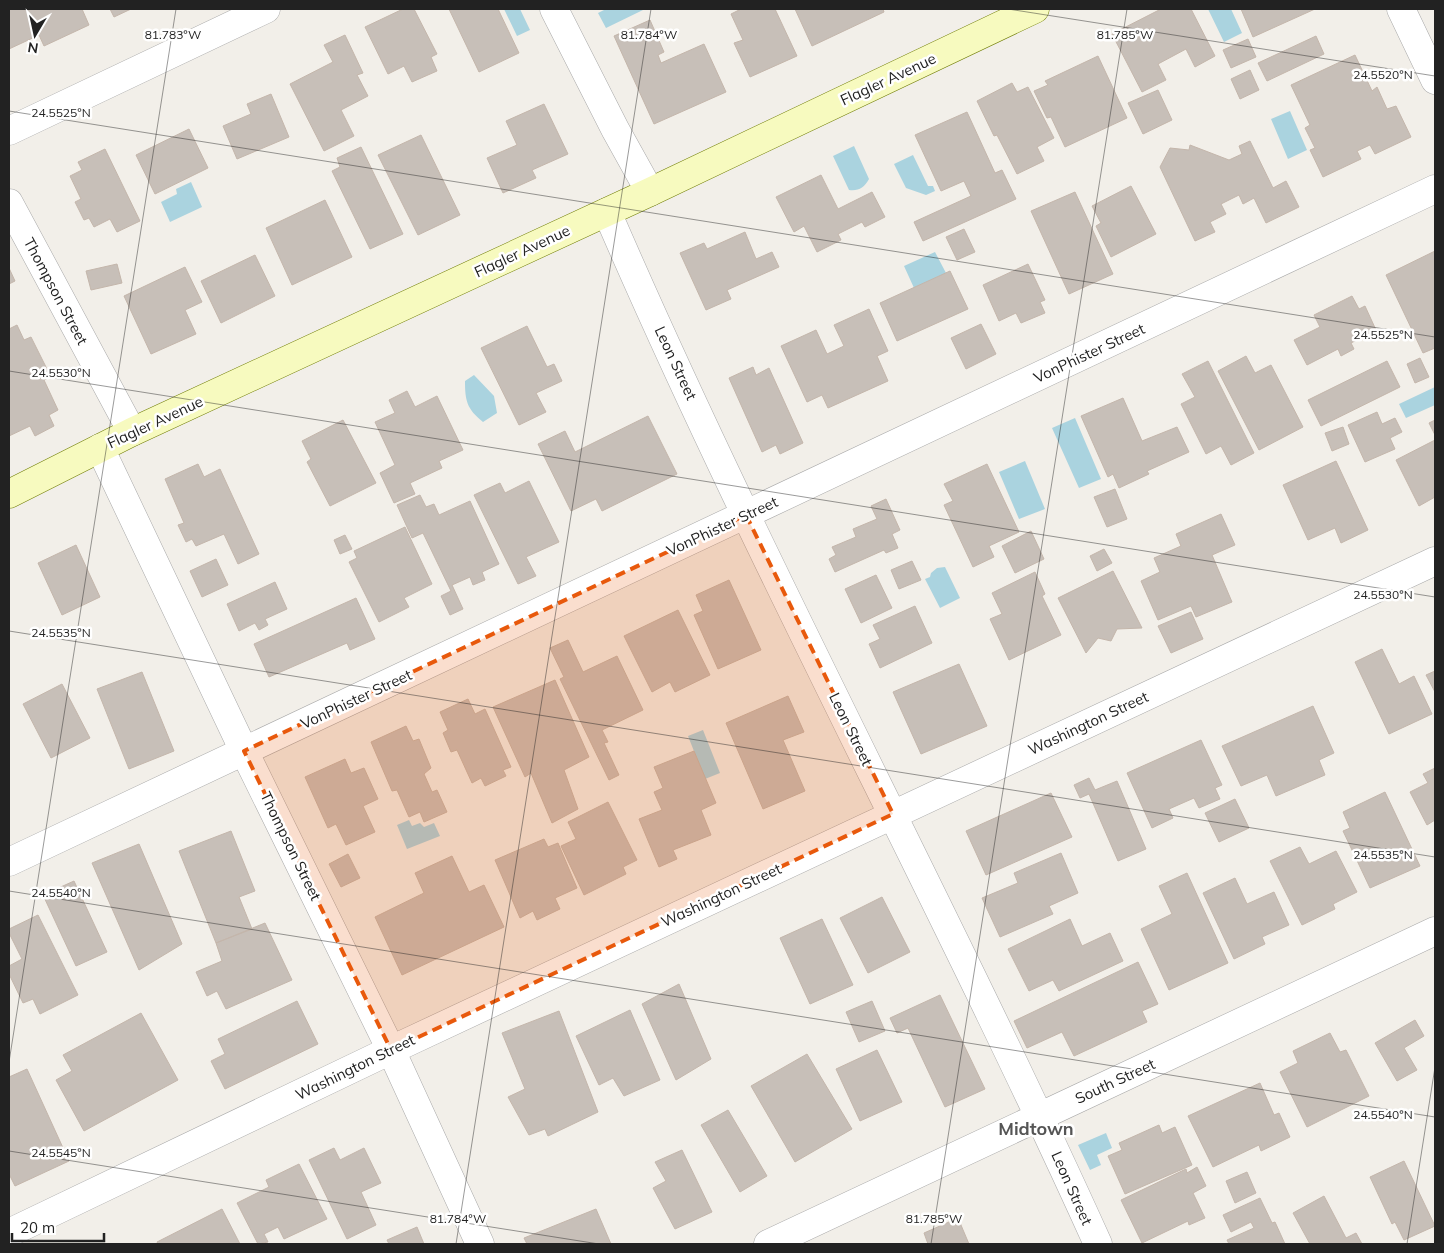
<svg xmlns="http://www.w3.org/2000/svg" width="1444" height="1253" viewBox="0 0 1444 1253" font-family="Mulish,sans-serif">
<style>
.water{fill:#aad3df}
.building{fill:#c7bfb8;stroke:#c4b6ab}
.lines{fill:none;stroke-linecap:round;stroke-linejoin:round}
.street-casing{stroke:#a9a9a9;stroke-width:29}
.secondary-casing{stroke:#707d05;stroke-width:29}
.street{stroke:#fff;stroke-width:28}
.secondary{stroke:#f7fabf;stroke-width:28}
.marked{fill:#e8590c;fill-opacity:0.2;stroke:#e8590c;stroke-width:4;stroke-dasharray:10 6;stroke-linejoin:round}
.ticks{fill:none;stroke:#222;stroke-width:1;stroke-opacity:0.45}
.labels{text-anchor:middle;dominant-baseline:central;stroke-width:5;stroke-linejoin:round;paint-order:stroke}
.street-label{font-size:15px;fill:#222;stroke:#fff}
.quarter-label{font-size:18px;font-weight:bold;fill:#555;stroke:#fff}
.ticks-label{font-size:12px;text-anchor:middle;fill:#222;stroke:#fff;stroke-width:5;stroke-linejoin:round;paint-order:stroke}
</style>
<rect width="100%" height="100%" fill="#f2efe9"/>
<path class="water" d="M504,9h16l10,21 -13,6z
M606,9h36l1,1 -37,18 -8,-15z
M1208,9h23l11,24 -18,9z
M1290,111l17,39 -19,9 -17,-40z
M854,146l15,33c-5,9 -10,12 -20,11l-16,-34z
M913,155l15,31h5l2,5 -9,4 -20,-7 -12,-24z
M191,182l11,25 -32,15 -9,-20 16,-8 -1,-5z
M935,252l11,21 -32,15 -10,-22z
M474,375l20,21 3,17 -14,9c-16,-13 -18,-21 -18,-41z
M1435,387v18l-29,13 -7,-14z
M1075,418l26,61 -22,9 -27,-60z
M1025,461l20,48 -26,10 -20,-47z
M945,567l15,31 -20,10 -15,-29 5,-2 1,-4 6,-5z
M703,730l17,43 -15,6 -17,-43z
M409,820l3,6 8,-3 4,4 10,-4 6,13 -33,13 -10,-24z
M1106,1133l6,15 -15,7 4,10 -11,5 -12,-25z"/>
<path class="building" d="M9,9h73l7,16 -45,21 -5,-11 -30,14z
M110,9h21l-17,8z
M403,9h11l23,45 -6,3 6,14 -25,11 -8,-16 -16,8 -23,-47z
M449,9h49l21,44 -40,19z
M741,9h34l22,47 -47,21 -16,-34 9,-3 -12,-26z
M795,9h88l1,3 -72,34z
M1161,9h30l24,47 -20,11 -9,-18 -28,15 8,16 -24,12 -30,-58z
M1241,9h74l-62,28z
M650,20l14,32 -6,3 3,8 43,-19 22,48 -72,32 -40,-88z
M345,35l18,38 -6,2 11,21 -27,14 13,26 -30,15 -34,-67 43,-22 -9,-17z
M1316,36l8,18 -57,27 -9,-18z
M1248,39l8,18 -25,11 -8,-18z
M1355,55l17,36 5,-4 10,22 9,-3 15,31 -36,17 -5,-9 -13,6 4,8 -38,18 -13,-27 5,-2 -10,-20 5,-3 -19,-40z
M1098,56l29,62 -62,29 -14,-30 -4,1 -13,-27 14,-6 -3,-4z
M1250,70l9,20 -19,9 -9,-20z
M1012,83l5,9 11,-5 26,51 -17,9 7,14 -27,13 -20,-39 -3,1 -17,-35z
M1158,90l14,30 -29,14 -15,-31z
M271,94l18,43 -52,22 -14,-33 28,-12 -4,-10z
M544,104l24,50 -36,16 4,8 -33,15 -16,-35 30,-13 -11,-24z
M967,112l28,61 7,-3 14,29 -93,42 -9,-19 57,-26 -7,-15 -23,10 -26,-56z
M189,129l19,39 -53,26 -19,-39z
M421,135l39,80 -42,20 -40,-80z
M1250,141l23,47 13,-7 13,26 -33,16 -12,-25 -11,6 -4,-9 -18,9 5,10 -16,8 5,10 -20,9 -35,-74 10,-19 19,2 1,-5 39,15 13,-6 -3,-8z
M361,147l42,87 -33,15 -38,-78 8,-4 -3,-9z
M105,149l35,72 -23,11 -7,-13 -16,8 -5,-9 -5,2 -9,-18 6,-3 -11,-23 12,-6 -4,-8z
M821,175l17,34 34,-17 13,25 -20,10 -3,-5 -24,12 3,6 -24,12 -13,-26 -10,6 -18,-35z
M1131,186l25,48 -45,23 -15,-31 5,-3 -9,-17z
M1075,192l38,82 -44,20 -38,-83z
M325,200l27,57 -60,28 -26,-57z
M964,229l11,23 -18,8 -11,-23z
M745,232l11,27 16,-7 7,15 -52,23 4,9 -25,11 -26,-57 24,-10 3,6z
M1435,251v97l-12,5 -37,-78z
M255,255l20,41 -54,27 -20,-42z
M117,264l5,19 -31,7 -5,-19z
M1028,264l17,36 -5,2 5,11 -24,10 -5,-10 -17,8 -16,-36z
M185,267l17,35 -17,8 11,24 -45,20 -27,-58z
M9,268l6,13 -6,3z
M950,271l18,38 -71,32 -17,-38z
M1352,296l7,13 6,-3 11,24 -25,13 3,6 -13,7 -3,-7 -31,16 -13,-25 26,-13 -6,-12z
M869,309l19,42 -11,5 11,25 -60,27 -6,-13 -15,7 -26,-56 35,-16 11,24 17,-8 -10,-21z
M981,324l15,30 -30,15 -15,-31z
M17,325l7,15 7,-3 20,40 -7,3 14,30 -9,5 5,11 -19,10 -5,-10 -21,10v-107z
M527,326l20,41 7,-3 8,17 -26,12 10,19 -27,13 -38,-77z
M1246,356l9,17 16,-8 32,62 -44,23 -41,-79z
M1420,358l9,19 -14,6 -8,-19z
M1208,361l46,92 -23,12 -10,-19 -15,8 -25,-50 14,-7 -13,-23z
M1387,361l13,26 -79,39 -13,-26z
M753,367l3,8 13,-7 34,75 -23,11 -4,-9 -14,7 -33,-74z
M407,391l8,16 22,-11 26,54 -24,11 3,7 -32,15 5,11 -21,9 -14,-30 15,-8 -20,-43 20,-9 -6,-13z
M1123,398l19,43 35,-14 12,25 -42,19 2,3 -30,14 -6,-14 -5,3 -27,-61z
M1377,412l5,12 13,-6 7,14 -12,6 5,11 -30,13 -17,-37z
M648,416l29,58 -75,37 -6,-12 -25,12 -33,-67 27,-13 10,21z
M343,420l33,63 -46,23 -23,-44 4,-3 -9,-18z
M1435,420v15l-6,-12z
M1343,427l6,17 -17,7 -7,-18z
M1435,440v57l-16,9 -23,-46z
M1336,461l32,69 -27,13 -6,-15 -27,12 -25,-55z
M198,464l6,13 16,-8 39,85 -21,10 -14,-30 -28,12 -4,-7 -6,3 -8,-17 6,-2 -19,-44z
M987,464l32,68 -30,14 5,11 -21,10 -29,-62 9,-4 -9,-17z
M529,481l30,61 -33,15 10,19 -18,8 -44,-89 26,-12 5,10z
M1115,489l12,30 -20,8 -13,-30z
M420,495l6,12 8,-3 5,11 31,-14 29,63 -17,8 3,8 -12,5 -3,-8 -18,8 11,24 -13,6 -9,-19 10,-5 -28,-58 -11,5 -15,-33z
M886,499l14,31 -8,4 6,14 -12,5 -2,-3 -49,22 -6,-13 7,-4 -4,-8 24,-10 -3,-8 24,-10 -6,-13z
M1221,514l14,31 -23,10 20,47 -36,15 -5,-11 -33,14 -17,-39 19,-9 -6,-14 27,-12 -5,-12z
M405,527l27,57 -28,14 5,9 -30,15 -30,-60 8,-4 -3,-7z
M1031,531l13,28 -29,14 -13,-27z
M345,535l7,14 -12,5 -6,-14z
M76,545l24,52 -38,18 -24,-52z
M1104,549l8,14 -15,8 -7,-15z
M216,559l12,26 -26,12 -12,-26z
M912,561l9,19 -22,9 -8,-19z
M1113,571l29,57 -25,1 -6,12 -13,-3 -12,15 -28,-55z
M1035,572l10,22 -3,2 19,39 -52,25 -19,-41 12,-5 -10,-21z
M876,575l16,33 -31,15 -16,-34z
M729,580l32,70 -43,19 -24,-54 9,-4 -7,-16z
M275,582l12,27 -22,10 3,6 -9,5 -4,-7 -16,8 -12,-27z
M356,598l19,41 -25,11 -3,-7 -78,34 -15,-33z
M915,606l17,37 -52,25 -11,-24 11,-5 -7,-14z
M678,610l32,65 -35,17 -5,-10 -18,10 -28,-56z
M1191,612l12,27 -32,14 -13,-27z
M568,640l15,32 34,-16 26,54 -41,20 6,12 -4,1 15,32 -10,5 -49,-101 4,-2 -14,-29z
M1382,649l17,35 15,-8 18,38 -43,20 -34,-72z
M959,664l28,62 -66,28 -28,-62z
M1435,671v21l-9,-17z
M142,672l32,79 -45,18 -32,-80z
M555,680l34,77 -25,13 14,39 -26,14 -21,-50 -6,4 -32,-70z
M62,684l28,54 -39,20 -28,-54z
M788,696l16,36 -21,8 22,51 -42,18 -37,-86z
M468,699l7,15 10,-5 26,58 -8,3 3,6 -21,10 -4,-8 -9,5 -15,-33 -6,2 -8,-19 5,-3 -8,-18z
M1313,706l21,47 -15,7 6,15 -49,21 -9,-21 -26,11 -19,-40z
M406,726l7,15 6,-2 12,29 -7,6 8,18 5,-2 10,22 -23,10 -4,-10 -11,5 -12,-27 -5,1 -21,-49z
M1201,740l21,45 -7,3 5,11 -21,9 -5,-10 -25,11 4,9 -21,10 -25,-55z
M694,751l22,52 -15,7 10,25 -38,15 4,9 -18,8 -20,-48 23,-9 -8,-18 9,-4 -9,-21z
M345,759l6,14 13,-5 14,31 -15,7 12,26 -29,13 -10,-21 -8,4 -23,-51z
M1435,768v52l-8,5 -17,-33 18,-9 -5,-9z
M1089,778l6,12 22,-9 29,68 -28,12 -29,-67 -9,4 -6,-13z
M1385,792l35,74 -50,22 -27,-57 7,-3 -7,-16z
M1051,793l21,44 -86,38 -20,-44z
M1235,799l14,29 -30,14 -14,-29z
M608,802l29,58 -14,7 3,7 -42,21 -23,-49 15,-7 -8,-17z
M231,831l24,60 -16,6 13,32 -36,14 -37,-92z
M544,839l4,8 10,-4 19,45 -22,10 5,11 -23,11 -4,-9 -13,7 -25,-58z
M139,844l43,100 -43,26 -47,-107z
M1300,847l9,17 27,-13 21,41 -24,12 2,5 -33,16 -32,-64z
M1061,853l17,40 -29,13 4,8 -53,23 -18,-39 36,-15 -4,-10z
M348,854l12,24 -19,9 -12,-23z
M452,856l17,36 15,-7 20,42 -102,48 -27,-58 49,-24 -9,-20z
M1187,873l41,90 -59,27 -28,-61 31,-15 -13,-28z
M1235,878l12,26 27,-12 15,33 -27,12 3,7 -31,15 -31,-66z
M74,881l33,71 -31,14 -33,-71z
M882,897l28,55 -42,21 -28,-55z
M38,915l40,80 -38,19 -7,-15 -10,4 -14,-29v-8l13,-7 -13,-26v-4z
M822,919l31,66 -43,19 -30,-66z
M1070,919l12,27 28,-13 13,28 -64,30 -6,-11 -24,11 -21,-42z
M265,923l27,57 -66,29 -9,-18 -10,5 -11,-24 26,-11 -6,-18z
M1138,962l20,42 -16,7 5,11 -73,34 -12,-24 -35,16 -13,-27z
M679,984l32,75 -35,21 -34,-76z
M940,995l45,94 -40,18 -37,-79 -11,5 -7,-15z
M297,1001l21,43 -93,45 -14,-28 14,-7 -7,-15z
M872,1001l13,30 -26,11 -13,-30z
M630,1010l30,70 -36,16 -11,-18 -14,7 -23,-49z
M559,1011l39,101 -50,24 -3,-7 -16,6 -21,-38 17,-8 -23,-56z
M141,1013l37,67 -94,51 -28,-51 16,-9 -9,-16z
M1415,1020l9,16 -20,12 13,22 -20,11 -22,-38z
M1330,1033l10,19 6,-2 23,46 -62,31 -27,-55 18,-9 -5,-12z
M877,1050l25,52 -42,19 -24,-52z
M807,1054l45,75 -57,33 -44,-76z
M27,1069l42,92 -54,25 -6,-12v-97z
M1260,1083l14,32 5,-2 11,24 -29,14 -2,-6 -46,22 -25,-51z
M728,1110l39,66 -27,16 -39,-67z
M1159,1125l3,8 13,-6 17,38 -67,29 -17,-38 14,-6 -3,-7z
M334,1148l6,12 24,-12 17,35 -20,9 15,33 -29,14 -38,-79z
M682,1150l30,62 -37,17 -22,-41 13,-7 -11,-19z
M1404,1161l31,65 -31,14 -9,-18 -3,2 -22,-47z
M299,1164l28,55 -43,20 -6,-12 -14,7 4,8 -10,2 -21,-41 32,-16 -3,-7z
M1197,1167l9,19 -13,7 12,25 -16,7 -1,-4 -46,22 -21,-43 65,-31 1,4z
M1247,1172l9,21 -21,10 -9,-22z
M1324,1196l22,42 10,-5 6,11h-52l-17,-31z
M1260,1198l12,25 3,-1 10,22h-56l-2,-4 27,-12 -3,-6 -20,10 -8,-17z
M222,1209l18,35h-82l-1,-2z
M596,1209l15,35h-84l-3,-6z
M958,1218l11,26h-41l-4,-11z
M417,1227l7,17h-35l-2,-4z"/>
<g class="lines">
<defs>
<path id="street" d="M554,9l61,120 35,63
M1401,9l34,71
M9,131l257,-122
M9,203l123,229
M607,212c151,350 334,685 491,1032
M100,448l144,303 147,299 89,194
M9,862l1426,-673
M9,1233l382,-183 1044,-489
M768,1244l667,-313"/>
<path id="secondary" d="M9,494l123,-62 518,-240 385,-183"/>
</defs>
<use href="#street" class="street-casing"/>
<use href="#secondary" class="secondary-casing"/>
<use href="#street" class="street"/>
<use href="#secondary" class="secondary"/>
</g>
<path class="marked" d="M746,515l147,299 -502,236 -147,-299z"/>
<path class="ticks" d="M1008,9l427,67M9,111l1426,226M9,371l1426,226M9,631l1426,226M9,891l1426,226M9,1062l167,-1053M9,1151l590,93M456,1244l195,-1235M931,1244l196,-1235M1407,1244l28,-177"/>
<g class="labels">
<g class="street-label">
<text transform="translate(888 79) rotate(-25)">Flagler Avenue</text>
<text transform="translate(522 251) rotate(-25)">Flagler Avenue</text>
<text transform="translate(56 291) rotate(62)">Thompson Street</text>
<text transform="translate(1089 353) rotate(-25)">VonPhister Street</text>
<text transform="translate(676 363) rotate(65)">Leon Street</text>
<text transform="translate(155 422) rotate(-25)">Flagler Avenue</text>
<text transform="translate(722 526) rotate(-25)">VonPhister Street</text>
<text transform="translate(356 699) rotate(-25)">VonPhister Street</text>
<text transform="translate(1088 723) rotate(-25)">Washington Street</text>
<text transform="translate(851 729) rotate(64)">Leon Street</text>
<text transform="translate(291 846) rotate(64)">Thompson Street</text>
<text transform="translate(721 895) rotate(-25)">Washington Street</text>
<text transform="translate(355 1067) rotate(-26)">Washington Street</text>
<text transform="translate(1115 1081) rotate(-25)">South Street</text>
<text transform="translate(1072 1188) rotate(66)">Leon Street</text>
</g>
<g class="quarter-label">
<text x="1036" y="1128">Midtown</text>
</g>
</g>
<g class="ticks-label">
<text x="173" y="39">81.783°W</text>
<text x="649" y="39">81.784°W</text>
<text x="1125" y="39">81.785°W</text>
<text x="1383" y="79">24.5520°N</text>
<text x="61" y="117">24.5525°N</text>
<text x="1383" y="339">24.5525°N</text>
<text x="61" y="377">24.5530°N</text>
<text x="1383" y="599">24.5530°N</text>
<text x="61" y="637">24.5535°N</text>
<text x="1383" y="859">24.5535°N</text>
<text x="61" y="897">24.5540°N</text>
<text x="1383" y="1119">24.5540°N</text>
<text x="61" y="1157">24.5545°N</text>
<text x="458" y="1223">81.784°W</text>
<text x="934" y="1223">81.785°W</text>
</g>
<rect width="1444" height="1253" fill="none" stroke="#222222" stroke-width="20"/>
<g transform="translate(35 35) rotate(189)" stroke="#ffffff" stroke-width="4" paint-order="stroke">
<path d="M0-4L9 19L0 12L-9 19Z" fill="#222222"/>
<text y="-8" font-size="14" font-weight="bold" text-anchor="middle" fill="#222222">N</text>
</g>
<path d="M12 1233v8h92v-8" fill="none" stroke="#222222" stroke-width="2.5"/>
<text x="20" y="1233" font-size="15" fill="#222222" stroke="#ffffff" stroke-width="4" paint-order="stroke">20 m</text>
</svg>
